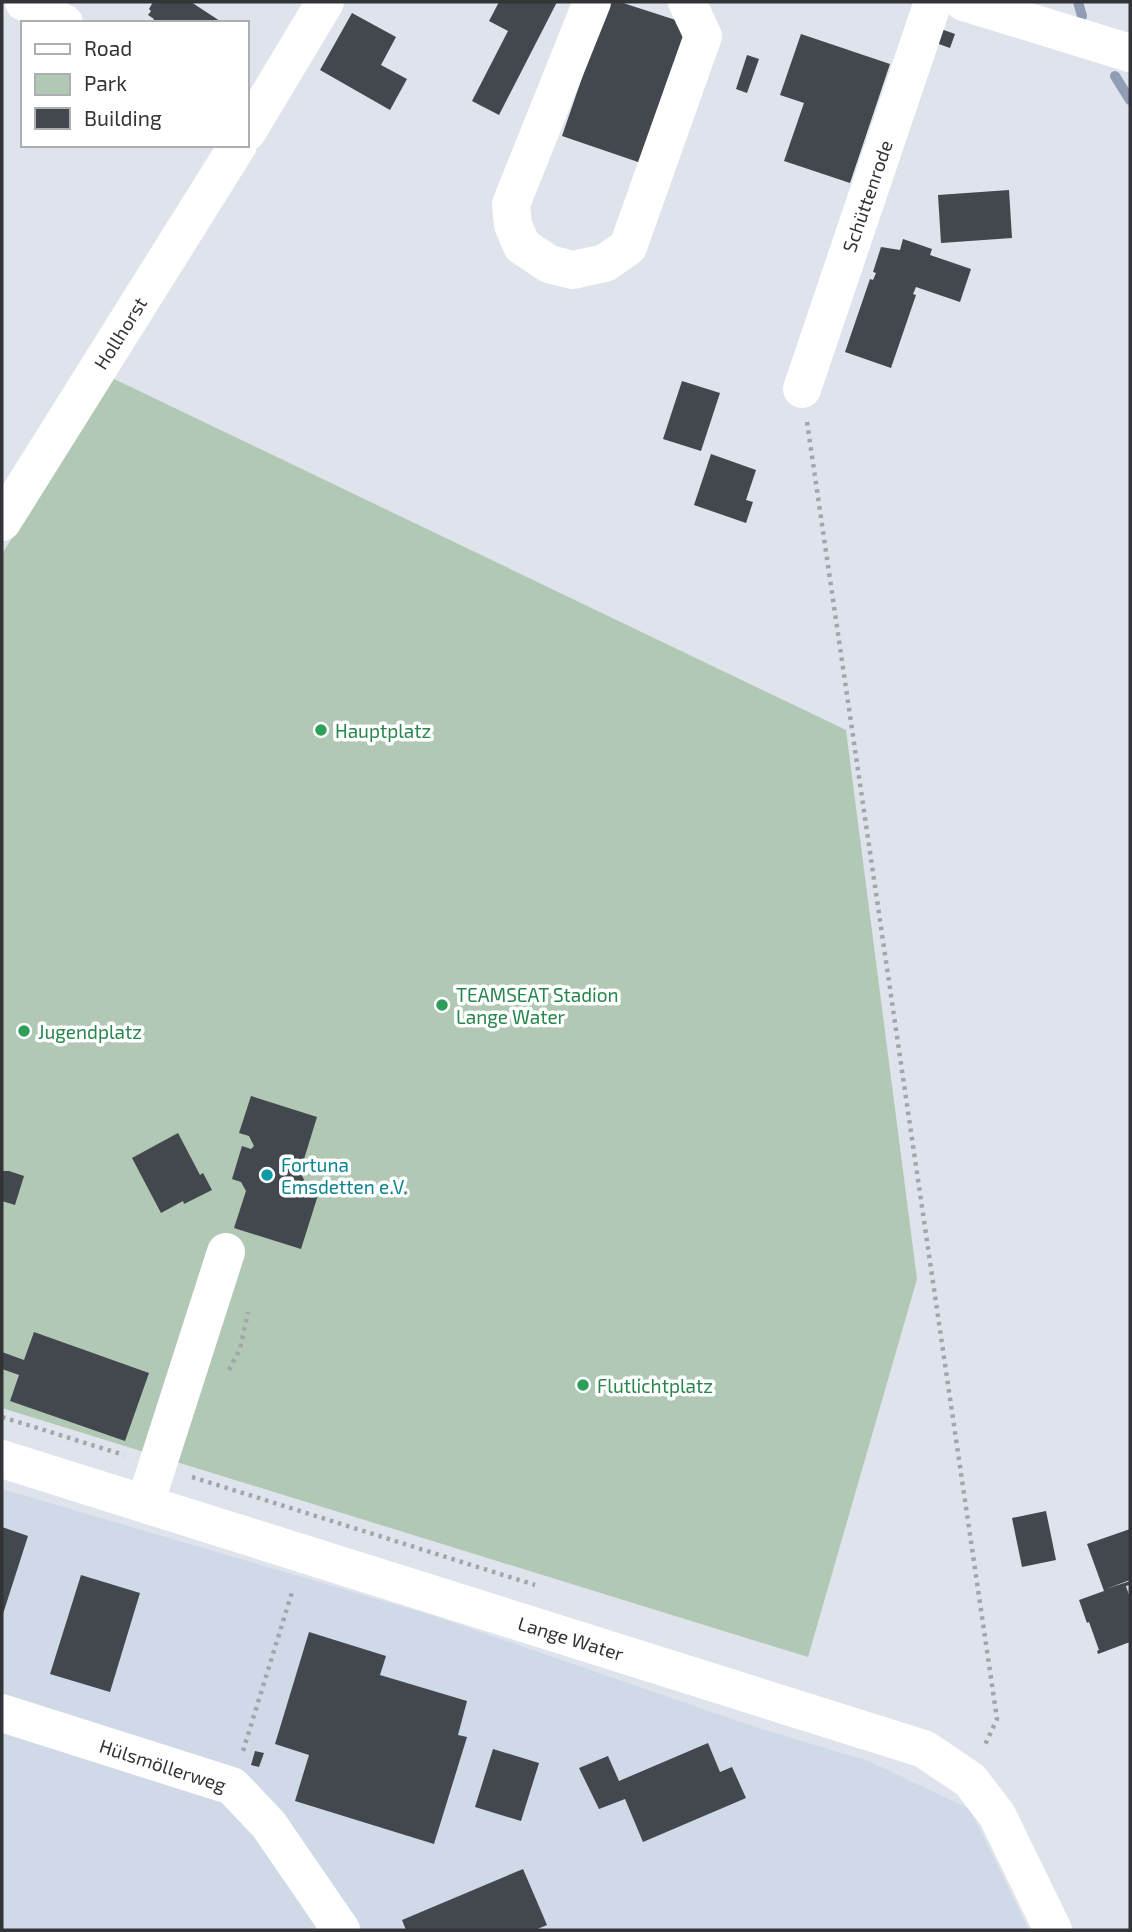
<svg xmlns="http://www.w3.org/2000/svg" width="1132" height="1932" viewBox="0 0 1132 1932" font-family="'Exo 2',sans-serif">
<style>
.built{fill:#d0d9e8}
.green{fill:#b1c8b4}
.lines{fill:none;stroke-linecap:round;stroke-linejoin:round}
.stream{stroke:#919db5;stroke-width:10}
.building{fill:#43474e}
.path{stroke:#a2a6ac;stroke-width:4.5;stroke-dasharray:3.5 5;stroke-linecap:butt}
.minor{stroke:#fff;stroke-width:38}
.leisure-dot{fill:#2e9e5b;stroke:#fff;stroke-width:2.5}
.culture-dot{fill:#0f9aa8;stroke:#fff;stroke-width:2.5}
.labels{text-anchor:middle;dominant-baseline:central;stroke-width:7;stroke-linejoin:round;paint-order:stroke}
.street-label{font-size:19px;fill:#323437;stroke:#fff}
.leisure-label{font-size:19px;fill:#27864d;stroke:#fff;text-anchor:start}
.culture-label{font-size:19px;fill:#0d838f;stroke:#fff;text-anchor:start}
</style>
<rect width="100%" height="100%" fill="#dee3ec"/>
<path class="built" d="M2,1489l429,126 324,112 113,34 102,48 59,121h-1027z"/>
<path class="green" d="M112,378l734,352 71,549 -109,378 -806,-249v-854z"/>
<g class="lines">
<path class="stream" d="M1078,2l4,14
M1115,76l15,24"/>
</g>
<path class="building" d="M153,2h38l32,21h-69l-2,-1 2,-3 -6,-4 3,-4 -2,-2z
M499,2h58l-58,113 -27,-14 36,-70 -19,-10z
M608,2h12l68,22 -47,139 -79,-27z
M352,13l44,24 -15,28 26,14 -17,31 -70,-40z
M941,29l14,5 -5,14 -14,-5z
M801,34l89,30 -40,119 -66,-22 20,-58 -24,-8z
M747,55l12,4 -12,34 -11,-4z
M1009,190l3,48 -71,5 -3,-48z
M903,239l29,10 -2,6 41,14 -11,33 -44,-15 -3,7 3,1 -25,73 -46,-16 25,-73 3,1 3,-7 -3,-1 8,-25 19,3z
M682,381l38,12 -19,58 -38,-12z
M711,454l45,16 -10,30 7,2 -7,21 -52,-18z
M251,1096l66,21 -17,55 9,17 10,3 -18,57 -67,-21 12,-37 -5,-9 -9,-3 10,-33 9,3 3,-3 -5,-10 -10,-3z
M178,1133l22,42 3,-2 9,17 -28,14 -1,-3 -22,12 -29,-55z
M2,1171h7l15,5 -9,29 -13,-4z
M34,1332l115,41 -24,68 -115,-40 9,-26 -17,-6v-17l22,8z
M1046,1511l10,49 -34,7 -10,-49z
M2,1527l26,9 -26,81z
M1130,1529v51l-24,9 24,-8v4l-4,1 4,12v44l-32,12 -1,-3 2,-1 -10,-28 -2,1 -8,-23 25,-9 -17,-47z
M81,1575l59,18 -30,99 -60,-18z
M309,1632l77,24 -6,19 87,26 -9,34 9,2 -33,107 -139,-43 14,-46 -34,-11z
M708,1743l12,29 12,-5 14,31 -103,44 -18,-43 -26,10 -20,-41 29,-12 11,25z
M493,1749l46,14 -18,58 -46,-14z
M255,1751l9,2 -5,14 -8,-2z
M523,1869l24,56 -12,5h-129l-4,-10z"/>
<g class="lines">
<path class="path" d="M807,422l190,1297 -13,28
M229,1370l11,-21 8,-37
M2,1417l122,38
M192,1477l343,108
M243,1751l50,-162"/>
<path class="minor" d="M24,2l40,21
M592,2l-81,202 2,21 9,21 27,18 24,6 32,-7 23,-16 75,-211 -16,-34
M964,2l166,51
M247,132l78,-130
M802,389l131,-387
M2,522l236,-377
M2,1459l922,290 46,31 27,35 56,115
M145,1504l81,-252
M2,1713l230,73 37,39 72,105"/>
</g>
<g class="leisure-dot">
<circle cx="321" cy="730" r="7"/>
<circle cx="442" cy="1005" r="7"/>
<circle cx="24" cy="1031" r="7"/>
<circle cx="583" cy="1385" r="7"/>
</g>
<circle class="culture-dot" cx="267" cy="1175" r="7"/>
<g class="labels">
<g class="street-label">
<text transform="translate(867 196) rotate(-71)">Schüttenrode</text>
<text transform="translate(120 333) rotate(-58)">Hollhorst</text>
<text transform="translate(571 1638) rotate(17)">Lange Water</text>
<text transform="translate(163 1765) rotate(18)">Hülsmöllerweg</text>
</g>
<g class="leisure-label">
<text x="335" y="730">Hauptplatz</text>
<text x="456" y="994">TEAMSEAT Stadion<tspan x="456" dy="22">Lange Water</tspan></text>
<text x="38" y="1031">Jugendplatz</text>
<text x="597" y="1385">Flutlichtplatz</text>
</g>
<g class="culture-label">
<text x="281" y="1164">Fortuna<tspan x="281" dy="22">Emsdetten e.V.</tspan></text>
</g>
</g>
<rect width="1132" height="1932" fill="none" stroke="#323437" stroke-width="7"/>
<rect x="21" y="21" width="228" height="126" fill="#ffffff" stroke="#adaeaf" stroke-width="2"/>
<rect x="35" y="44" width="35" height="10" fill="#ffffff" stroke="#adaeaf" stroke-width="2"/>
<text x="84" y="56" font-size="21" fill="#323437">Road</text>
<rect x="35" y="74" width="35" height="21" fill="#b1c8b4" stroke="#adaeaf" stroke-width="2"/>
<text x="84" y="91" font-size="21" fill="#323437">Park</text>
<rect x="35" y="108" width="35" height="21" fill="#43474e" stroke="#adaeaf" stroke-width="2"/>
<text x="84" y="126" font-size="21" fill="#323437">Building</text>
</svg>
